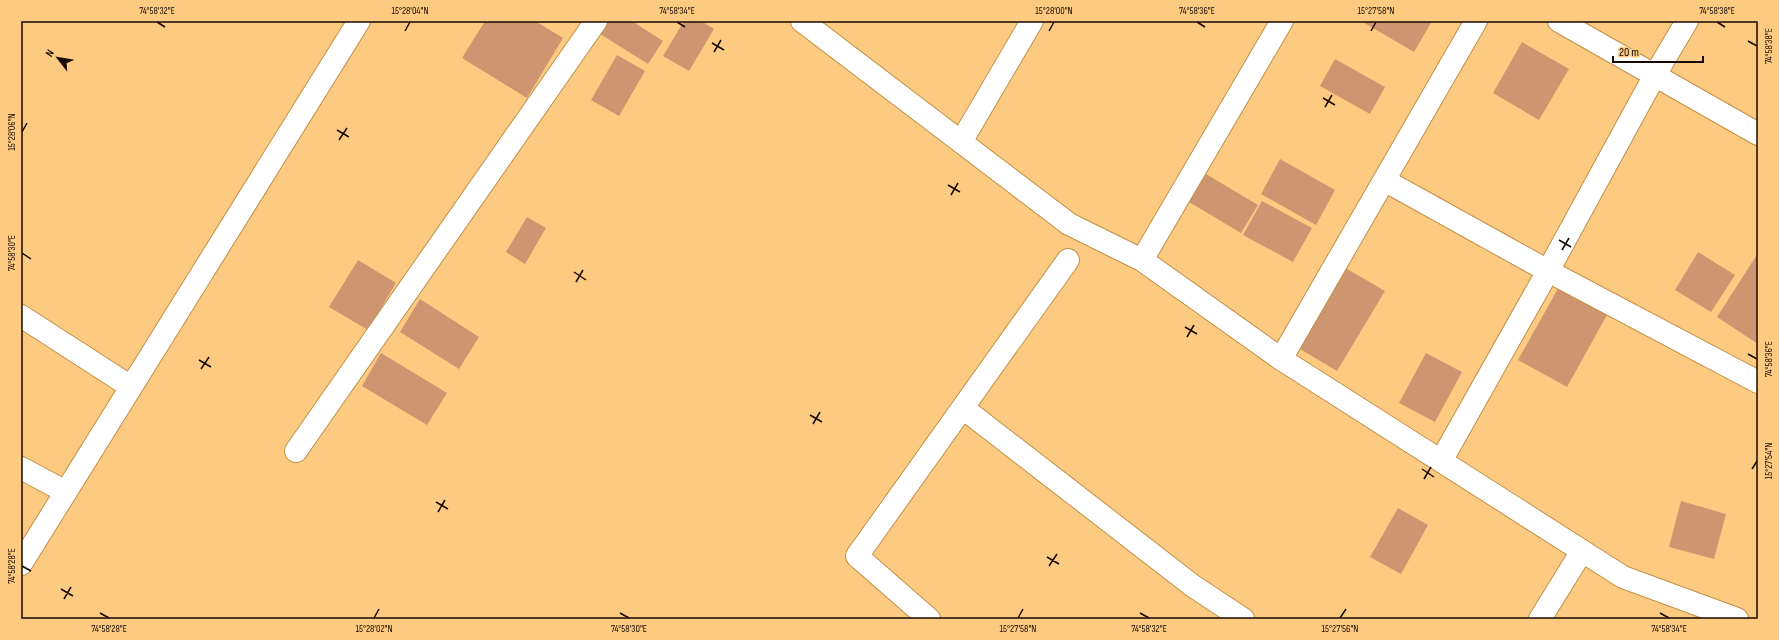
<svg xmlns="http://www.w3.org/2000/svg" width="1779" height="640" viewBox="0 0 1779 640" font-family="'Sofia Sans Condensed',sans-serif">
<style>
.building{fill:#cd9671}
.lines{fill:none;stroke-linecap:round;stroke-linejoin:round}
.minor-casing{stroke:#c19047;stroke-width:24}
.minor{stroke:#fff;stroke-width:22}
.ticks{fill:none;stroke:#170900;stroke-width:1.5}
.neatline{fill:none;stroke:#170900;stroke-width:1.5}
.ticks-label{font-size:10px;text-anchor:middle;fill:#170900}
</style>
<rect width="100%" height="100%" fill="#fdca81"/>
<path class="building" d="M485,21h50l28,17 -36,60 -65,-40z
M603,21h29l31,20 -15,23 -51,-32z
M684,21h17l13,8 -25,42 -26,-15z
M1361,21h71l-18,31z
M1522,42l47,27 -30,51 -46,-27z
M617,55l28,16 -26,45 -28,-16z
M1335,59l50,28 -15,27 -50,-28z
M1280,159l55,31 -19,35 -55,-31z
M1206,174l52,31 -17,28 -52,-31z
M1262,201l50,27 -19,34 -50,-27z
M527,217l19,11 -21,36 -19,-12z
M1698,252l37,23 -24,37 -36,-22z
M1758,253v91l-41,-27z
M358,260l38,23 -28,47 -39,-23z
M1342,266l43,25 -48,80 -42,-25z
M1564,278l49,26 -46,83 -49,-27z
M420,299l59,38 -20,32 -59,-37z
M381,353l66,40 -20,32 -65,-39z
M1426,353l36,19 -27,50 -36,-19z
M1681,501l45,13 -12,45 -45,-12z
M1398,508l30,17 -27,49 -31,-17z"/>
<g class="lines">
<defs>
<path id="minor" d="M802,21l267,203 73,36 139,99 342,218 114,42
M1559,21l199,113
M961,142l71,-121
M1384,180l164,91 210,111
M1142,260l140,-239
M21,316l110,71
M1281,359l195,-338
M963,408l230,178 50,33
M296,451l300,-430
M1441,461l107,-190 107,-196 32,-54
M21,468l45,24
M21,564l338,-543
M929,619l-72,-63 211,-296
M1540,619l42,-68"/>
</defs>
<use href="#minor" class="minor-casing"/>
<use href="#minor" class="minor"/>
</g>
<path class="ticks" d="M157,22l8,5M677,22l8,5M1197,22l8,5M1717,22l8,5M405,31l5,-9M1049,31l5,-9M1371,31l5,-9M1748,41l9,5M712,43l12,7M714,52l7,-12M1323,98l12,7M1325,107l7,-12M337,130l12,7M22,132l5,-9M339,140l8,-12M948,185l12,7M951,195l7,-12M1559,240l12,7M1562,250l7,-12M22,253l9,6M574,272l12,8M576,282l7,-12M1185,327l12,7M1187,337l7,-12M1748,354l9,5M199,360l12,7M201,369l8,-12M810,415l12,7M813,424l7,-12M1422,469l12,8M1752,469l5,-8M1424,479l7,-12M436,502l12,7M438,512l7,-12M1047,557l12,7M22,566l9,5M1049,566l8,-12M61,589l12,7M64,599l7,-12M100,613l9,5M620,613l9,5M1140,613l9,5M1660,613l9,5M374,618l5,-9M1018,618l5,-9M1340,618l6,-9"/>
<rect width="1779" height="640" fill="none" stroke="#fdca81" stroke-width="44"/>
<g transform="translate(58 58) rotate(301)" stroke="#fdca81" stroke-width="3" paint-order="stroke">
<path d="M0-3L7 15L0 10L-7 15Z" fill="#170900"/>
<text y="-6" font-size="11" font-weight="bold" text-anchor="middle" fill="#170900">N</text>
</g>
<path d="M1613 56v6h90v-6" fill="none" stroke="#170900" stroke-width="2"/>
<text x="1619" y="56" font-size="12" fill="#170900" stroke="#fdca81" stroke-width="3" paint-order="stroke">20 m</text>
<rect x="22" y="22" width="1735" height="596" class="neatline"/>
<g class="ticks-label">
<text x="157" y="14">74°58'32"E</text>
<text x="410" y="14">15°28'04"N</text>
<text x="677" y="14">74°58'34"E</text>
<text x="1054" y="14">15°28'00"N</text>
<text x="1197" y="14">74°58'36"E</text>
<text x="1376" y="14">15°27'58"N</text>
<text x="1717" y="14">74°58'38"E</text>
<text transform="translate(1768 46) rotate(-90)" y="4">74°58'38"E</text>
<text transform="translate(11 132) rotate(-90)" y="4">15°28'06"N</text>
<text transform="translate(11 253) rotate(-90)" y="4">74°58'30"E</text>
<text transform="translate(1768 359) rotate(-90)" y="4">74°58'36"E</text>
<text transform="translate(1768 461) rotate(-90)" y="4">15°27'54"N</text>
<text transform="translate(11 566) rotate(-90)" y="4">74°58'28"E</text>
<text x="109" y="632">74°58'28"E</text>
<text x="374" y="632">15°28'02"N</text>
<text x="629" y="632">74°58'30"E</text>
<text x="1018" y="632">15°27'58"N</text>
<text x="1149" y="632">74°58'32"E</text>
<text x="1340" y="632">15°27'56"N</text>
<text x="1669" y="632">74°58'34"E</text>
</g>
</svg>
